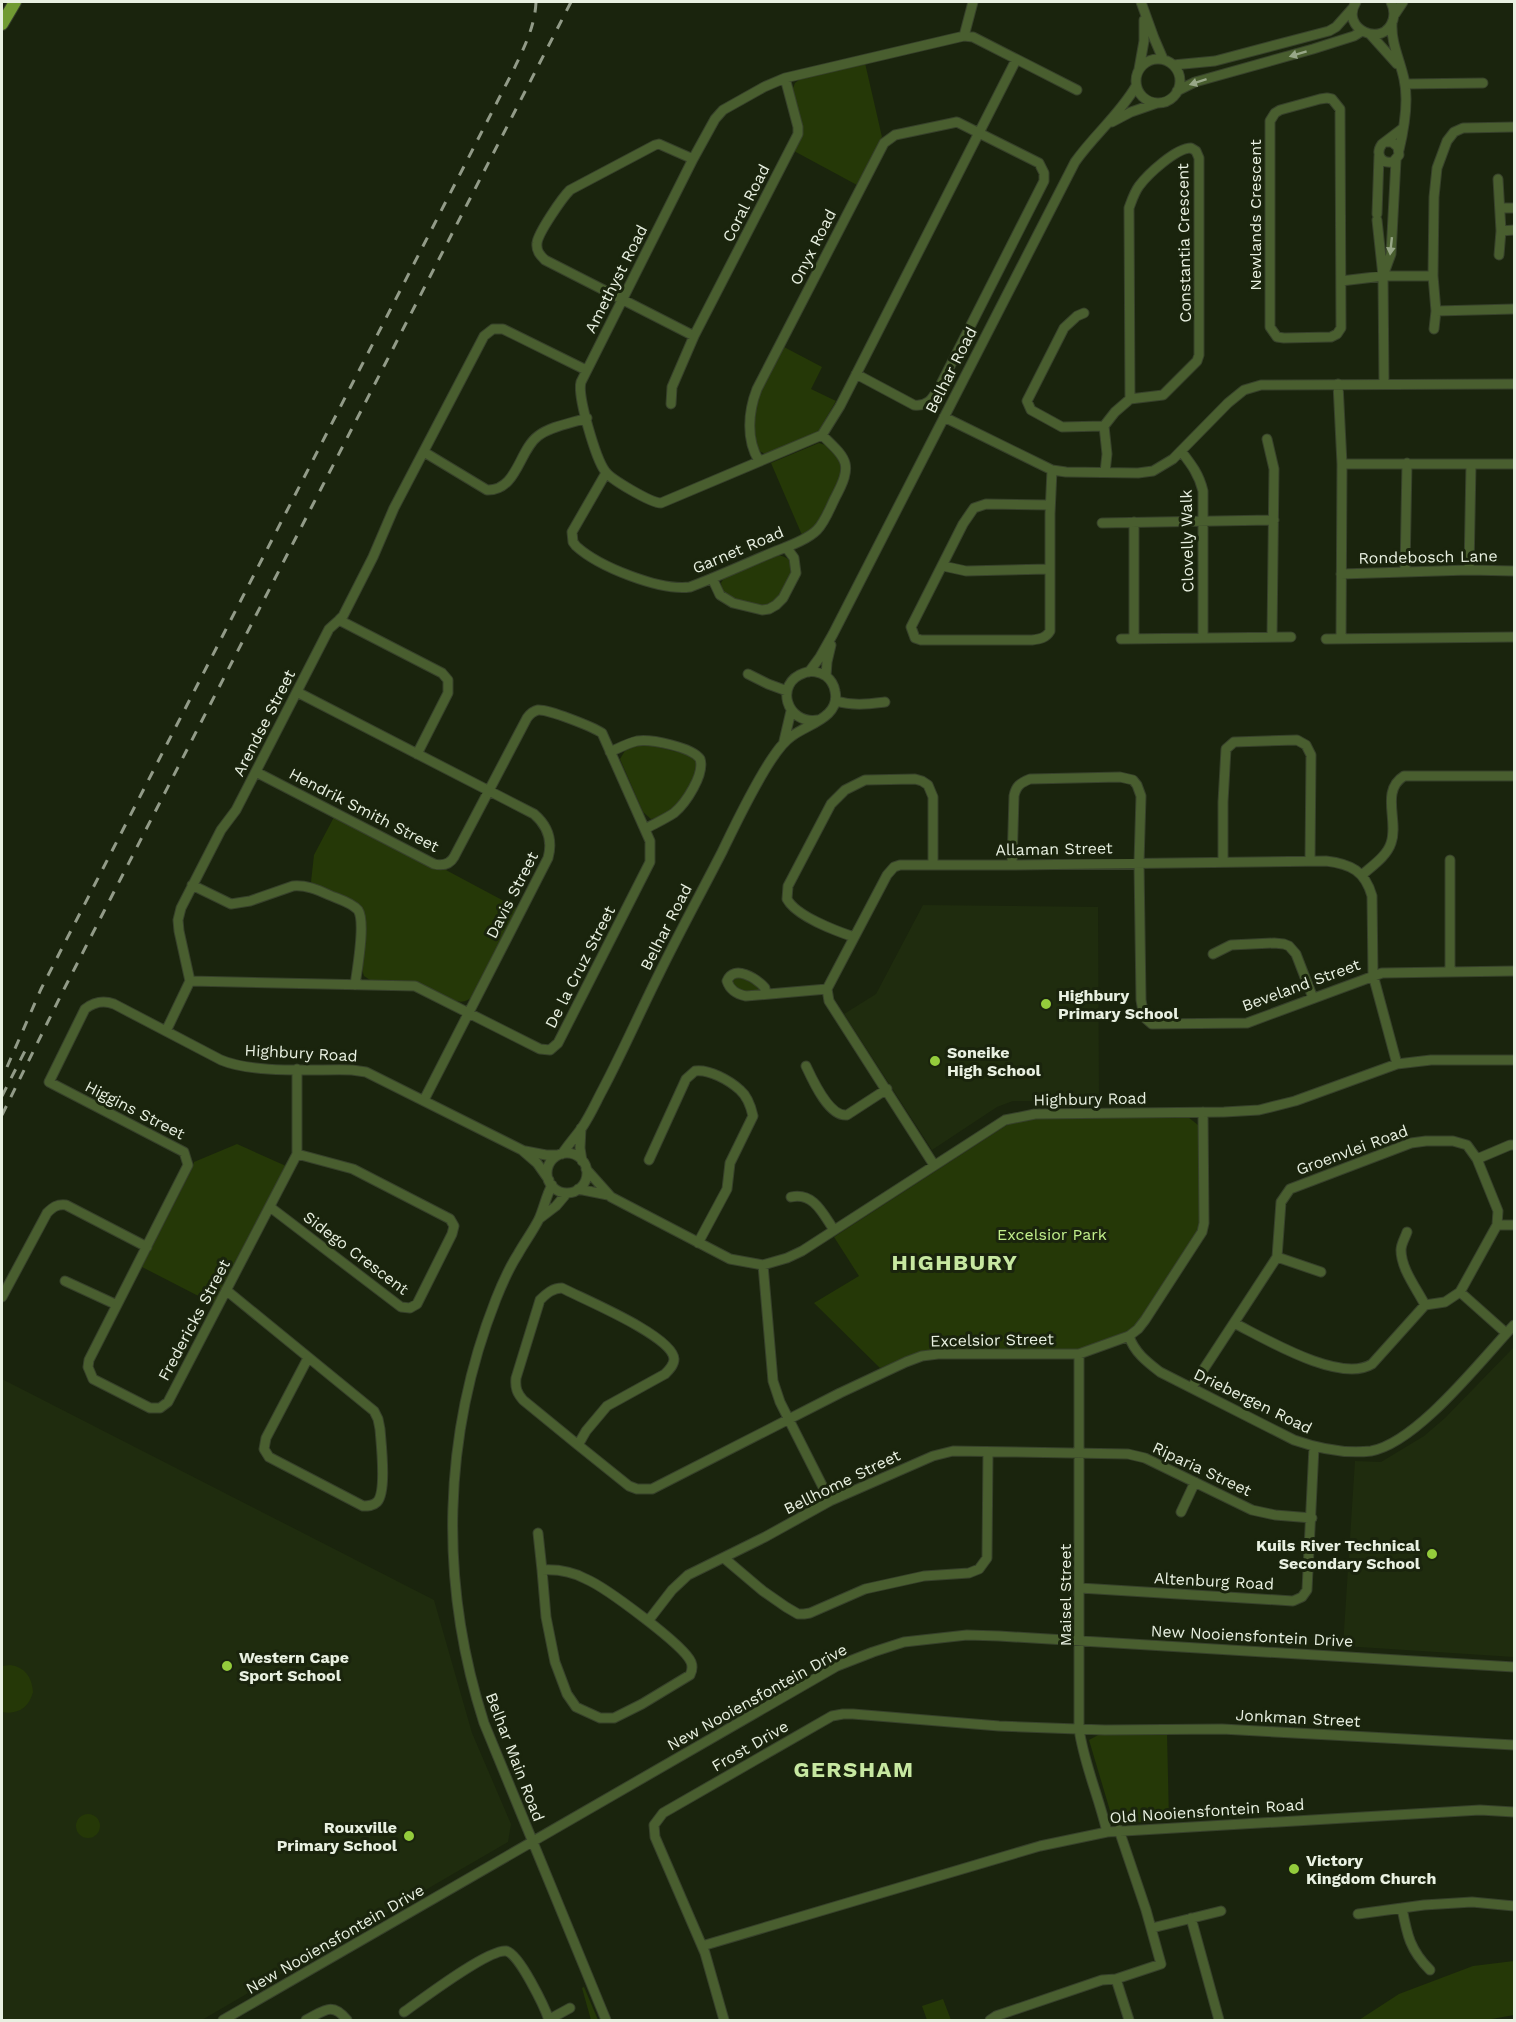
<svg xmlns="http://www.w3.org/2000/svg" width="1516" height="2022" viewBox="0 0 1516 2022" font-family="'Work Sans',sans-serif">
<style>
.built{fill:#1f2c0e}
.green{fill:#253807}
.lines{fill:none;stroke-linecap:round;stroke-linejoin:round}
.minor-casing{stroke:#37412b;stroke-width:11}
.major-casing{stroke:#37412b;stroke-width:14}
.minor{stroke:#495e2f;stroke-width:9}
.major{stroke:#719b33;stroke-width:12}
.rail{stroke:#929b88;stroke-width:3;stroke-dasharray:10 10;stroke-linecap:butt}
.oneway{fill:#98a788}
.poi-dot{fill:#94cc3c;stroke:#1a240d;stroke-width:2}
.labels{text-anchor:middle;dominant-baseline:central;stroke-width:6;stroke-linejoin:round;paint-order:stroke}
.street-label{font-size:16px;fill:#e8f0e1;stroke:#1a240d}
.poi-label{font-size:16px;font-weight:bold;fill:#e8f0e1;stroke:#1a240d;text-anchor:start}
.park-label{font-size:16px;fill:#c2ef8c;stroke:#1a240d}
.district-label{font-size:22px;font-weight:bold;letter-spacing:1.5px;fill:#c7e8a1;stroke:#1a240d}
</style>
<rect width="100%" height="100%" fill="#1a240d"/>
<path class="built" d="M923,905l175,2 1,194h-86l-16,6 -65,43 -88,-136 32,-20z
M1514,1347v310l-171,-11 12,-185 26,1 43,-26 21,-18z
M2,1379l432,221 38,133 39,91 -3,18 -306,178h-200z"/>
<path class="green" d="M865,63l17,74 -25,48 -63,-34 -1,-63 2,-5 5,-4z
M784,347l38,20 -11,22 25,12 -18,31 -50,22c-5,-1 -9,-2 -12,-6 -6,-11 -1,-44 4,-56 6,-15 16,-30 24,-45z
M819,443l9,3 14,15v14l-27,52 -13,8 -31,-72z
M776,555c30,3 9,31 1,46l-14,6 -35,-9 -6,-8 -1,-7 3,-5z
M649,745l41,10 7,7c0,22 -23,54 -46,57l-8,-7 -23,-53 6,-10 11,-3z
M334,817l101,52h9l73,39 -44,87c-4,6 -10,8 -17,6l-39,-19 -47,-2 -6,-4 -3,-10 5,-43 -2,-8 -10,-11 -43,-22 3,-27z
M738,976l21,11 2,3c-11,3 -23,2 -29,-8z
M1188,1117l10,8 1,6 1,91 -2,8 -60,93 -11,8 -46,18 -156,2 -45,17 -66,-65 45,-27 -25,-39 173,-112 13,-4 20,-3z
M237,1144l49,22 -72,138 -72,-37 50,-98 2,-7z
M10,1665c15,2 22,12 23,27 -4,16 -16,23 -31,20v-46z
M1167,1733l2,88 -49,2 -6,-3 -3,-6 -22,-74 11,-6z
M76 1826a12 12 0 1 1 24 0a12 12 0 1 1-24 0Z
M1514,1961v54l-28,5h-127l40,-26 74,-28z
M584,1987l14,33h-7l-9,-32z
M943,1999l8,21h-24l-5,-14z"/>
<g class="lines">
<defs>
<path id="minor" d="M1141,2l13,36 9,21
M1356,2c-17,27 28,47 37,18 2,-7 1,-12 -2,-18
M1395,14l8,-12
M1392,24c-1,19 8,36 12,55 5,22 0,50 -5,71
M1370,34l27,30
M964,36l9,-34
M1136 81a22 22 0 1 1 44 0a22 22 0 1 1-44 0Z
M1016,60l-176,346 -18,29 -161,68c-10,0 -51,-24 -56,-32 -9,-12 -28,-75 -24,-89l112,-223 22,-40 8,-9 41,-23 21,-9 179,-42 9,1 104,53
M1173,65l42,-4 114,-30 7,-4 16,-18
M1139,69l5,-28v-21
M1405,84l78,-1
M1177,91l18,-9 118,-33 41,-13 8,-5
M1327,98l5,1 8,10 1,219 -4,6 -6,3 -47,1 -7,-1 -7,-10v-206l5,-8 5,-3 40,-11z
M1112,122l19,-10 26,-9
M1385,142h7l6,5 1,8 -6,7c-12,2 -18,-8 -11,-18l21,-16
M693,159l-34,-15 -4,1 -85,45c-8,8 -32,43 -33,53 -1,8 3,12 8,17l149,76
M1498,179l3,52 -2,24
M1500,208h14
M1377,214l2,-58
M1377,220l6,56 1,108
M1501,231l13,-1
M1384,273l7,-19 5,-94
M1341,281l42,-5h50
M1436,311l78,-2
M1084,313l-7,3 -13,12 -37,73 4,9 31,17 42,-1
M1434,329l2,-18 -3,-35 1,-79 3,-29 10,-27 7,-9 9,-4 51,-1
M1338,384l4,80 -1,175
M671,404l1,-17 22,-51 104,-202v-7l-13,-49
M944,417l108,53 14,2 72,1 15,-2 20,-12 55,-56 16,-13 17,-5 253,-1
M1267,439l7,30 -2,168
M1181,451c10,13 18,23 22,40v146
M424,452l63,38c30,1 32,-40 51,-54 13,-10 34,-13 49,-18
M759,461c-13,-21 -11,-49 -2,-72l127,-246 11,-8 62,-13 82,41 5,10v8l-104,205c-7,11 -11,21 -26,19l-58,-31
M1342,464h172
M1105,472l2,-18 -3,-28 11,-14 15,-13 33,-4 34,-34 2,-6v-197l-3,-7 -5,-3c-15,0 -43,26 -52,38 -5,7 -7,14 -10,22l1,191
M606,473l-34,59 1,10 3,4c23,21 84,45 114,41 29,-11 57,-24 86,-36 13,-5 31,-11 41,-21 8,-8 13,-22 18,-32 18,-34 13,-38 -13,-63
M1050,505l-64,-1 -12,4 -11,16 -52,103 4,11 6,2h111c8,-1 14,-2 18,-9v-117l2,-44
M1134,522v116
M1102,523l172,-3
M943,566l23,5 83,-2
M1469,570l2,-106
M1405,572l2,-109
M1341,574l128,-4 45,1
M712,578l8,17 13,8 29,7 7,-1 7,-4 7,-7 13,-25 -2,-15 -8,-11
M339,620l4,-4 30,-59 21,-49 90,-172 9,-7h10l83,41
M1121,639l170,-2
M1326,639l188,-2
M809,672l11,-15 13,-23 242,-472c19,-27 45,-48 61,-76
M748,674l20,10 19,7
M826,676l1,-14 4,-17
M297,692l237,122c14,12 19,26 14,44l-124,242
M836,701c17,5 32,3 49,1
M784,741l7,-30
M610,752c9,-4 18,-9 27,-11 14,-2 55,6 63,18 5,15 -14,44 -26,54 -9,6 -20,11 -29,16
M1450,860v111
M1223,862v-60l3,-53 8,-7 63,-2 9,5 5,10 -1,106
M1012,865l2,-69c2,-10 6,-13 16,-17l90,-2 13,3 4,5 4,11 -2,67 2,137 3,17 8,7 95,-1 135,-50 132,-2
M1362,875c10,-9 25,-19 29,-32 8,-22 -11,-52 13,-67h110
M192,885l39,19 19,-3 43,-15c13,-1 23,3 36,9 9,4 22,7 29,15 8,12 -1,60 -3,75
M854,937c-18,-6 -58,-21 -67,-38l1,-13 43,-82 14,-14 20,-10 50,-1 7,2 6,4 5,12v67
M1213,954l18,-9 43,-2 10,1 5,2 7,8 17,44
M190,981l225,5 125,63 10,1 8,-7 92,-181v-21l-48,-108c-9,-6 -54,-24 -64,-23 -5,1 -8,4 -11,8l-73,139c-4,7 -11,9 -20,7l-178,-92
M765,994v-6c-9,-10 -31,-24 -38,-7 3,9 9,13 19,15l81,-7
M166,1031l24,-50 -11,-50 -1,-11 3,-12 40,-78 15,-20 93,-181 10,-9 103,53 6,7v13l-31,61
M806,1066c7,15 23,51 41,49l40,-26
M297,1069v85l-129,248 -8,6h-10l-57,-29 -5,-12 1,-7 99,-195 -4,-13 -135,-70 36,-73c9,-7 18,-9 29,-5l107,56c33,14 94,9 131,10l14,2 156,78 15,13 12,17
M581,1128l-1,20 2,13
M525,1151l21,4h12
M547 1173a20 20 0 1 1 40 0a20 20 0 1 1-40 0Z
M562,1154c6,-9 13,-17 19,-25 9,-13 15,-27 22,-40 20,-38 37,-77 56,-115 20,-41 42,-81 63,-122 15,-31 30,-63 49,-92 6,-9 12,-18 21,-24 16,-12 49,-19 43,-45 -1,-6 -4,-11 -9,-15 -6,-4 -15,-6 -22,-3 -30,10 -18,52 14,47
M1477,1159l33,-14h4
M649,1160l37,-81 9,-8c14,-2 34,9 45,19 7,6 11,17 13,26l-23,47 -3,26 -29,54
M934,1165l-105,-164 -2,-12 60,-114 7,-8 6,-2h112l314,-4c25,3 39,10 46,35l1,79 24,89
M586,1169l25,28 119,62 33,6 24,-7 15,-7 203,-131 30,-6 189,-2 35,-2 36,-9 102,-37 34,-4h83
M552,1185c-6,11 -8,23 -13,34 -6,12 -15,24 -21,35 -9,14 -16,30 -22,45 -54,137 -57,284 -12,424l122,297
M578,1189l30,6
M791,1197c23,-5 32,17 43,33
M270,1207l131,100 9,1 7,-4 35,-70 2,-8 -4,-7 -97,-50 -56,-15
M539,1219l17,-13 11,-13
M1497,1225h17
M1407,1232c-2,6 -6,12 -6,18 0,19 16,39 24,55
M1277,1257l44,15
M763,1265l10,116 7,21 50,99
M65,1281l52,24
M226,1290l148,121 4,8 2,10c1,14 7,63 -3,73 -4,4 -9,4 -14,4l-94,-49 -5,-8 2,-11 42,-80
M1460,1292l46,41
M2,1297l45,-84c6,-6 10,-9 19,-8l81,42
M1129,1336c5,16 18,26 31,36l134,68c23,8 52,14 77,11 46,-8 111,-92 143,-126
M1079,1354v375c5,35 20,68 28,103
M1192,1387l85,-130 4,-55 9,-13 121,-46 15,-2h27l14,4 10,14 21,52 -1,14 -37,67 -15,10 -20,3 -53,59c-32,20 -108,-26 -138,-41
M578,1445l-55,-45c-6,-7 -8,-12 -7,-22l24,-78c7,-7 13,-12 22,-12 21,11 111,48 112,71 0,6 -5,11 -9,15l-58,32 -21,25 -8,14 51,41 8,3h15l188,-96 66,-31 16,-6 16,-2h141l50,-18 9,-7 7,-9 57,-88 2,-9 -1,-111
M1181,1512l14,-30
M538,1533l4,37c16,-1 29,1 44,9 19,8 98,66 105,83 2,5 1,9 -1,13l-48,29 -28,14h-14l-24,-11 -9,-13 -12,-32 -9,-45 -4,-47
M724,1558l39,33 23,16 12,7h6l6,-1 55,-24 59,-13 45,-3 10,-4 8,-11 1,-106
M1080,1588l213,13 9,-4 5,-7 7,-143
M648,1621l24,-31 16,-15 77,-38 65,-36 103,-45 20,-5 175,3 17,4 107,52 23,5 37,3
M1402,1908c5,27 8,42 28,62
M1358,1914l66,-9 48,-3 42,4
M1191,1918l28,102
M1152,1928l69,-17
M702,1946l338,-100 67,-14 373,-22 34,2
M1116,1979l13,41
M404,2012c17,-12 84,-63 102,-61 13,2 39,57 43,69
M223,2020l614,-354 36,-14 31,-10 63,-7 32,1 515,31
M306,2020c18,-9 26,-19 41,0
M548,2020l22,-12
M724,2020l-19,-67 -50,-116 -1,-12 9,-12 169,-97 11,-2h10l146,12 106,4 117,-1 292,16
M990,2020l6,-4 106,-36 14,-1 45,-15 -15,-54 -27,-80"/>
<path id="major" d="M2,24l13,-22"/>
</defs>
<use href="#minor" class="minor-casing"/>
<use href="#major" class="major-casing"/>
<use href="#minor" class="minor"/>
<use href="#major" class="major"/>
<path class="rail" d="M7,1067l34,-78 471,-916c11,-23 23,-46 24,-71
M2,1096l26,-51
M2,1115l60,-122 509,-991"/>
</g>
<defs><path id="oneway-solid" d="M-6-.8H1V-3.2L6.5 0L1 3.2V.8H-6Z" transform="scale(1.5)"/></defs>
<g class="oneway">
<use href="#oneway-solid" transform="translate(1298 54) rotate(163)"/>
<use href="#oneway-solid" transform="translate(1198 82) rotate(162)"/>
<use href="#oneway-solid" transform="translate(1391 246) rotate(96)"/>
</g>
<g class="poi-dot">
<circle cx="1046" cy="1004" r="6"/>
<circle cx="935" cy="1061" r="6"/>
<circle cx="1432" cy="1554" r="6"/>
<circle cx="227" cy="1666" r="6"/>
<circle cx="409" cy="1836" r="6"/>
<circle cx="1294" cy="1869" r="6"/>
</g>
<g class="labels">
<g class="street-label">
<text transform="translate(746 203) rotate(-63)">Coral Road</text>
<text transform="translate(1255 215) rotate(-90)">Newlands Crescent</text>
<text transform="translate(1184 243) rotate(-91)">Constantia Crescent</text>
<text transform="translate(813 247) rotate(-63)">Onyx Road</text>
<text transform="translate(616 279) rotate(-63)">Amethyst Road</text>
<text transform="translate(951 370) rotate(-63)">Belhar Road</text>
<text transform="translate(1187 541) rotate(-91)">Clovelly Walk</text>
<text transform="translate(738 550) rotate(-23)">Garnet Road</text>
<text transform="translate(1428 557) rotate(-1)">Rondebosch Lane</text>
<text transform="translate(264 723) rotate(-63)">Arendse Street</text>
<text transform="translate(364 810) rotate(27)">Hendrik Smith Street</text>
<text transform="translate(1054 849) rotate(-1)">Allaman Street</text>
<text transform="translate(512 895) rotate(-63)">Davis Street</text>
<text transform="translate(666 927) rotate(-63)">Belhar Road</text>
<text transform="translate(580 967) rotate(-63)">De la Cruz Street</text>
<text transform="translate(1301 985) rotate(-20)">Beveland Street</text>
<text transform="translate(301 1053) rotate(3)">Highbury Road</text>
<text transform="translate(1090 1099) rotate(-1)">Highbury Road</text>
<text transform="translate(135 1110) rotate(27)">Higgins Street</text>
<text transform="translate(1352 1150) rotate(-20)">Groenvlei Road</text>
<text transform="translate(356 1253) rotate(37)">Sidego Crescent</text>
<text transform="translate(194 1320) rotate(-62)">Fredericks Street</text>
<text transform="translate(992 1340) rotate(-1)">Excelsior Street</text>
<text transform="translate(1253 1401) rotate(26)">Driebergen Road</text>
<text transform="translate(1202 1469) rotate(25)">Riparia Street</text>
<text transform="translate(842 1482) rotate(-26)">Bellhome Street</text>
<text transform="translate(1214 1581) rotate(3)">Altenburg Road</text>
<text transform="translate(1065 1595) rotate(-90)">Maisel Street</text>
<text transform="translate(1252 1636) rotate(3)">New Nooiensfontein Drive</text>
<text transform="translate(757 1697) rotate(-29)">New Nooiensfontein Drive</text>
<text transform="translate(1298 1718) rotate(3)">Jonkman Street</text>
<text transform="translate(750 1746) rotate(-30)">Frost Drive</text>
<text transform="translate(515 1757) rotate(69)">Belhar Main Road</text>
<text transform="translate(1207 1811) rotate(-4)">Old Nooiensfontein Road</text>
<text transform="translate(335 1939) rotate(-30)">New Nooiensfontein Drive</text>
</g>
<g class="poi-label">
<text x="1058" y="995">Highbury<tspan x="1058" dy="18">Primary School</tspan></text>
<text x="947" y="1052">Soneike<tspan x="947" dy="18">High School</tspan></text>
<text x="1420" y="1545" text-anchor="end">Kuils River Technical<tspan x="1420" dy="18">Secondary School</tspan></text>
<text x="239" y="1657">Western Cape<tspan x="239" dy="18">Sport School</tspan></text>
<text x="397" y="1827" text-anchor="end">Rouxville<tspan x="397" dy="18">Primary School</tspan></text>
<text x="1306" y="1860">Victory<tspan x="1306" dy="18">Kingdom Church</tspan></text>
</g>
<g class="park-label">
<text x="1052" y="1234">Excelsior Park</text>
</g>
<g class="district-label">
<text x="955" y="1262">HIGHBURY</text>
<text x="854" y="1769">GERSHAM</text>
</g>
</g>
<rect width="1516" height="2022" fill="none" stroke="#e8f0e1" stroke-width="6"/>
</svg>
